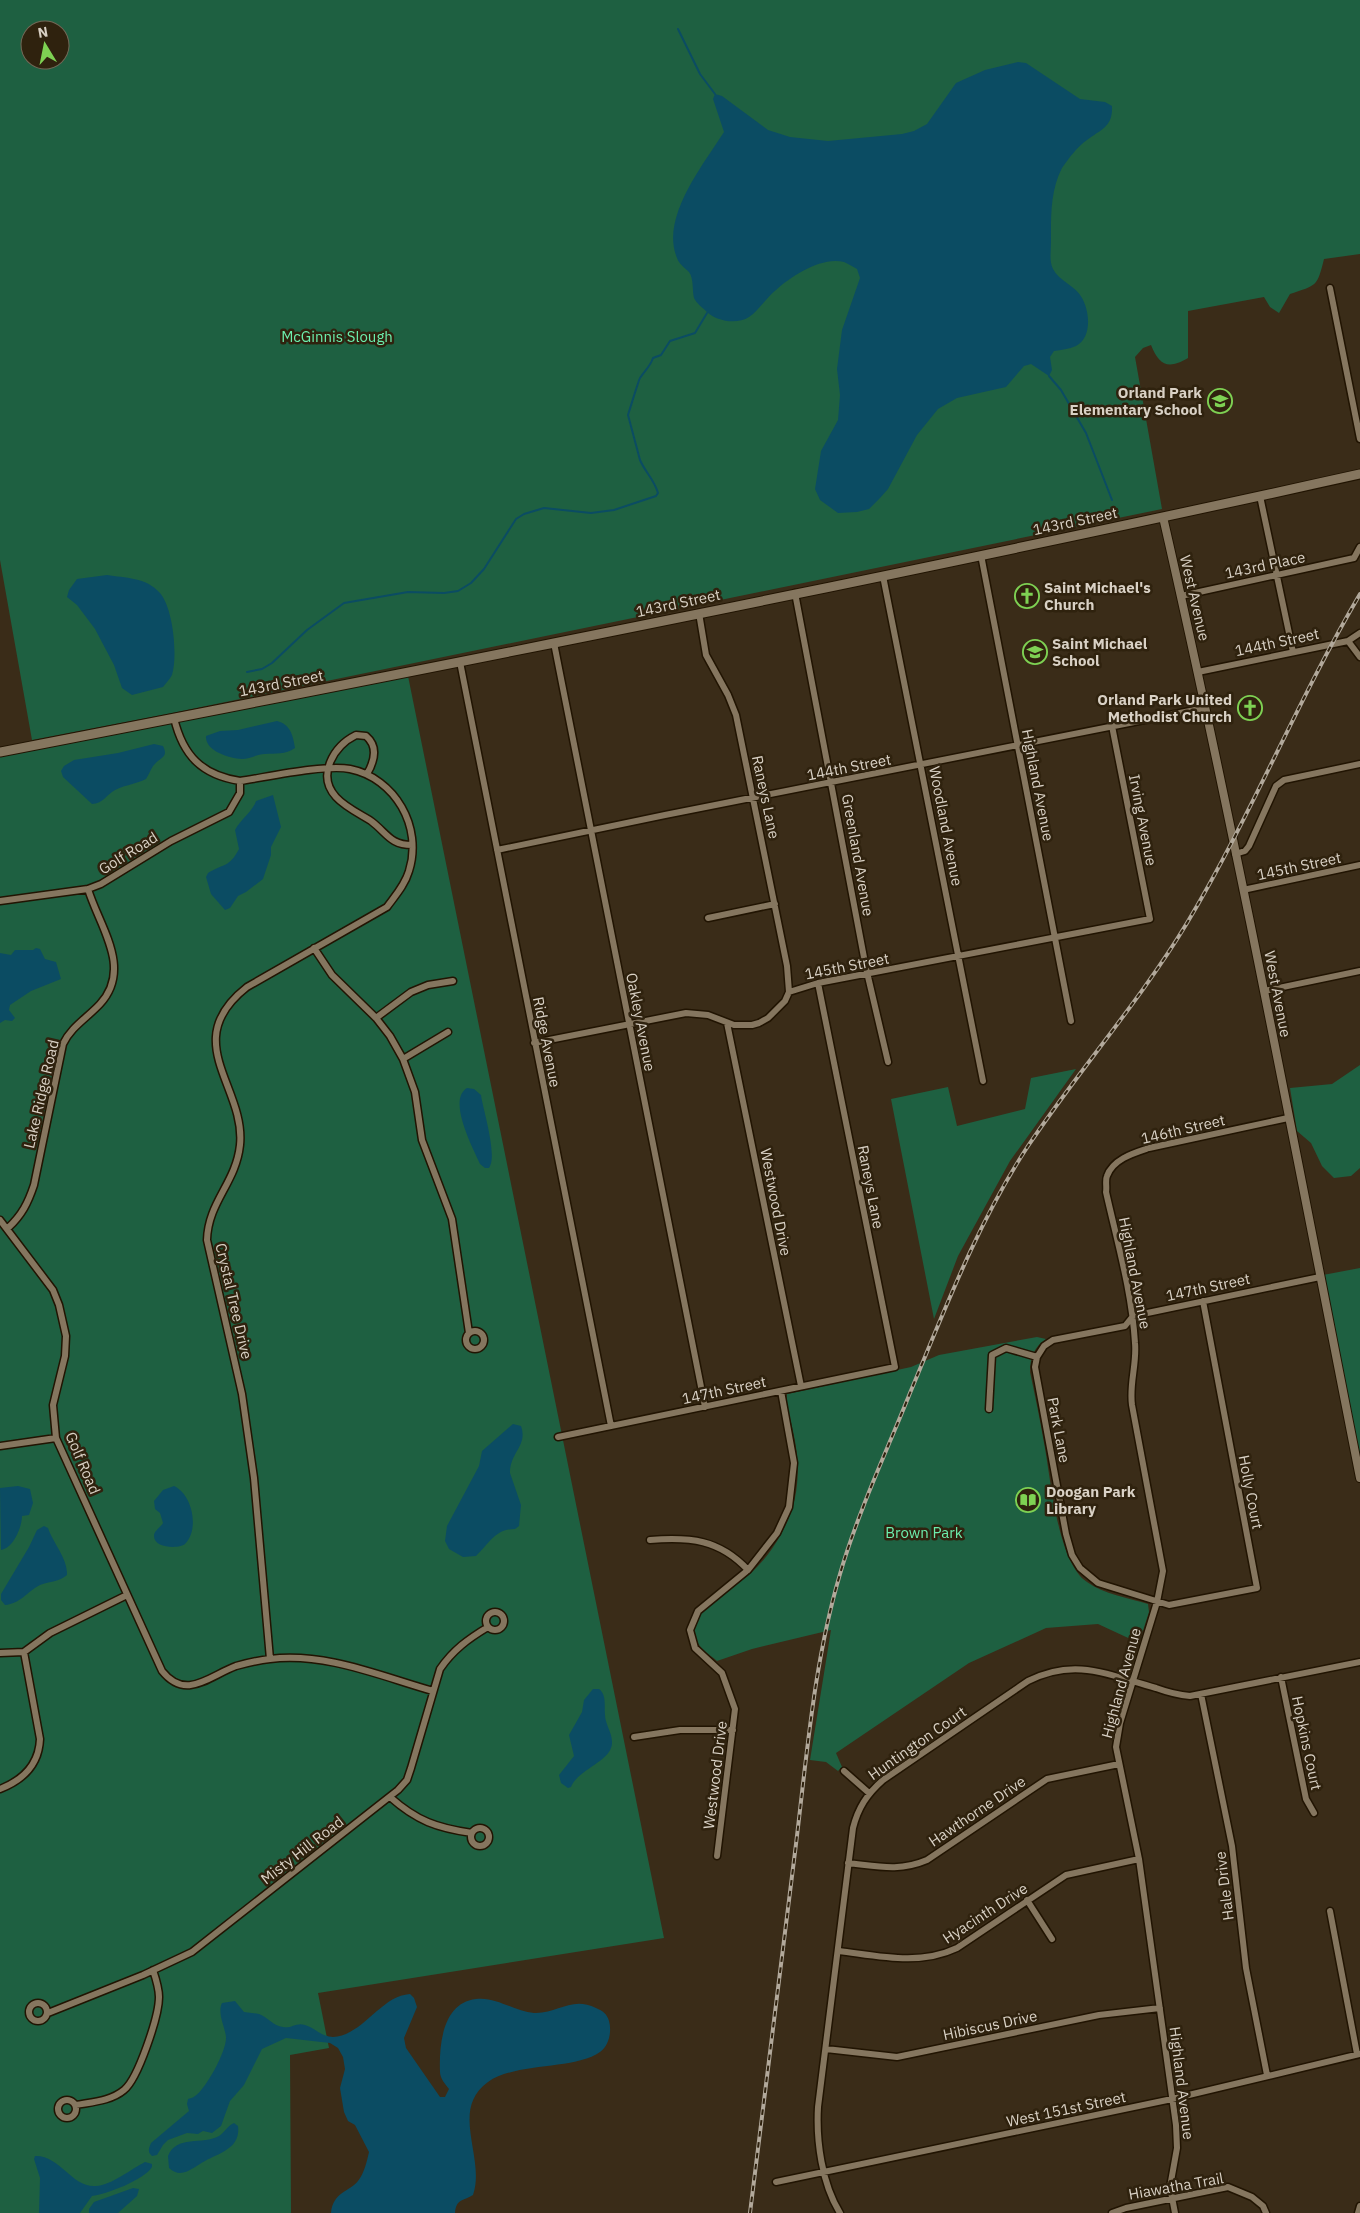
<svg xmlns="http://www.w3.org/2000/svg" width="1360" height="2213" viewBox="0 0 1360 2213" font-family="'IBM Plex Sans',sans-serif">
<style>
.green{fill:#1e6041;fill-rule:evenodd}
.water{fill:#0b4c63}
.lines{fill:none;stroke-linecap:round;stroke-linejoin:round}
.stream{stroke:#0b4c63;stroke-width:2}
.minor-casing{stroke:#211402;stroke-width:9}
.tertiary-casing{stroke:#211402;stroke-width:10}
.secondary-casing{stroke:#211402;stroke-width:11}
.minor{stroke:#85765f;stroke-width:6}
.tertiary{stroke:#85765f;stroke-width:8}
.secondary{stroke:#85765f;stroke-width:9}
.rail-casing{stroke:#b2a99b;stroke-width:4}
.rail{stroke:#2f220e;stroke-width:2;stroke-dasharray:5.5;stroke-linecap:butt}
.labels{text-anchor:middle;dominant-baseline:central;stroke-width:5;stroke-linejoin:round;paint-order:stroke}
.park-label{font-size:15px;fill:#6cefae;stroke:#2f220e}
.poi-label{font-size:15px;font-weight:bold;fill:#d9d1c5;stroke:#2f220e;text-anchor:start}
.street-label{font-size:15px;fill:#d9d1c5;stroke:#2f220e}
</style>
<rect width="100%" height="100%" fill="#3a2c18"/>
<path class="green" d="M0,0h1360v254l-36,5c-7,28 -7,26 -34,35l-11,19 -9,-6 -6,-10 -76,14v47c-20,12 -29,7 -37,-13l-8,3 -8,9 27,152 -990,204 -140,27 -32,-180zM30,30h30v30h-30z
M408,676l256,1262 -346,55 11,55 -39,7 1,158h-291v-1458z
M1360,1065v103l-9,8 -17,2 -12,-12 -11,-23 -14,-12 -7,-43 42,-4z
M1076,1069l-66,92 -52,95 -24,63 -43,-220 57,-12 9,39 68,-17 6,-31z
M1360,1268v188l-37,-181z
M1037,1337l9,2c-12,8 -16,19 -16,33 5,24 10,47 14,71 7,35 13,119 43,139 17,12 41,16 61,22l1,8 -10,31 -41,-19 -52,4 -77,35 -133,90 6,14 -4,4 -12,-9 -16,-2 21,-130 -79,19 -35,12c-8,-7 -20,-14 -22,-25 -6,-27 39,-48 56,-63 12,-11 22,-24 30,-39 19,-33 20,-67 12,-103 -2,-11 -8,-26 -6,-37l124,-27 28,-12z"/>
<path class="water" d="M1018,62l8,1 54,36 25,3 7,4c1,21 -11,23 -25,34 -10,7 -18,18 -25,28 -12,23 -11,50 -11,74 0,9 -2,19 2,27 6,12 23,17 29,29 8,14 10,40 -6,48 -7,3 -15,4 -22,5l-4,6 2,13 -3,6 -18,-12 -7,2 -18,21 -49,11 -19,11 -21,26 -29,54 -8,9 -11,11 -12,3 -19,1 -18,-13 -5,-11 6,-38 17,-31 2,-25 -3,-26 5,-39 18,-52 -3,-9c-4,-2 -8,-5 -13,-7 -22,-6 -53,14 -68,28 -10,8 -17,20 -27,27 -12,8 -33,4 -42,-5 -4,-4 -11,-9 -13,-14 -2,-8 0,-19 -5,-26 -4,-4 -10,-8 -12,-14 -17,-40 26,-93 47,-126l-11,-33 2,-5 7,2 46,34 22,7 38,4 74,-7 12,-3 13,-7 29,-41 29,-13z
M107,575c18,3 39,2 53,18 13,15 18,62 12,82 -2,4 -6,8 -9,12l-31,8 -10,-7 -8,-23 -19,-36 -18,-24 -10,-8 2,-7 8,-11z
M277,721c13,3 16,14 18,27 -10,7 -19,5 -30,6 -8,0 -15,5 -23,5 -13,-1 -37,-8 -36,-23l14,-5 18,-1z
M154,744l9,2c6,12 -3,11 -9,19 -3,3 -5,10 -8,14 -9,5 -27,7 -34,13 -7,5 -9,11 -20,12l-29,-27 -2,-6 3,-5 10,-6 44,-7z
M273,795l8,32 -10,20v8l-8,24 -17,13 -8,4 -8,12 -5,2 -14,-16 -5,-17 2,-4c16,-10 21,-5 31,-24l-4,-19c5,-10 18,-19 21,-29z
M36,948l4,1 5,10 11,3 5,17 -30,12 -21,14 -1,5 6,8 -3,3 -7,-1 -5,3v-70l11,2 4,-5h18z
M467,1088l7,1 7,6c2,15 17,61 8,73h-4l-5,-4c-7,-16 -33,-64 -13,-76z
M513,1424l8,2c7,20 -11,26 -11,47l11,32 -2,21 -4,3c-20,0 -26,15 -39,27l-13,1 -14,-8 -4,-8 2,-15 32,-60 3,-15z
M18,1486l12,3 3,14 -4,12 -7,1c0,10 -8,32 -21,34l-1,-62z
M174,1486c18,8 26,43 11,58 -3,4 -32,6 -31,-9 1,-5 7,-8 9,-12l-3,-10 -5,-4 -1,-8 9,-11z
M44,1526l4,2c5,15 20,31 19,47 -8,7 -17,6 -27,10 -12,6 -20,19 -35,20l-4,-5v-6l28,-47 8,-17z
M593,1689h6c8,6 5,17 6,26 0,9 7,17 7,27 1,19 -34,27 -41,45l-3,1 -7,-5 -2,-8 15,-19 -5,-21 13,-23 2,-12z
M410,1994l4,4 3,9 -13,31 2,10 34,49h5l4,-8c-4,-5 -9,-11 -9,-17 -1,-26 2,-69 36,-73 20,-3 39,13 58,14 24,1 37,-17 62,-5 7,3 11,6 13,13 3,10 0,25 -9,31 -25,18 -84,10 -112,30 -39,28 -2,76 -15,113 -10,6 -17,4 -18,18h-124c2,-21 18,-21 27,-32 6,-7 9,-20 11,-29l-14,-27 -7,-4 -4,-9 -4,-24 5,-19 -2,-12 -5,-9 -8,-5 -44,-5 -24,11 -18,36 -14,16 -9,25 -9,7 -9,-2 -5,3 -11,-1 -19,7 -5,5 -6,10 -5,1c-5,-4 -3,-8 -1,-13l38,-32 -2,-7 1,-5c2,-1 5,-1 7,-3 11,-7 32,-46 31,-59 -1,-10 -9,-24 -4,-34l13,-2 9,11c5,1 10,1 15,2 9,3 14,12 24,13 8,2 13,-5 22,-2 10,3 17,12 28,12 31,-2 47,-41 77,-43z
M234,2123l4,3c3,22 -18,27 -33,35 -12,6 -23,19 -36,7l-1,-12c8,-21 35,-11 51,-20 6,-4 8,-10 15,-13z
M35,2156c25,-1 37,32 61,30 16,-1 35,-17 49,-24l7,2v3c-8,13 -45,27 -60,29l-12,17h-41l1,-35 -6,-19z
M133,2188l6,1 -2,7 -19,17h-29v-4l5,-7z"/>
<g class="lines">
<path class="stream" d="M678,29l22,45 15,20
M1049,376l12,14 25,43 26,67
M247,672l15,-3 10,-6 35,-33 37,-27 64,-11 36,1 14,-2 13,-8 13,-14 32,-50 8,-5 20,-6 47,5 23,-3 42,-14 2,-3c-4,-14 -13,-21 -18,-33l-12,-45c1,-3 11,-36 12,-37 5,-8 10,-11 13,-20l8,-3 9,-14 25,-8 12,-20"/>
<defs>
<path id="minor" d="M1330,288l30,151
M1260,496l33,156
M981,555l90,466
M883,576l100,505
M795,593l71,375 22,94
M1181,596l173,-38 6,-11
M1348,641l12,16
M554,643l151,764
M460,662l151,764
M1198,672l150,-31 12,-8
M174,718c9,38 28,57 66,63 27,-4 86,-17 110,-12 45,9 73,58 59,102 -4,14 -14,25 -22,36l-140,80c-69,54 -1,100 -7,158 -4,38 -32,57 -33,95l35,154 12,84 16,181
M367,774c7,-12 12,-27 -1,-38l-10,-1c-22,11 -40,40 -20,62 9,10 24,17 35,24 16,12 19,24 41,24
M497,850l168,-35 540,-107
M1235,854l10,-3 4,-5 27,-60 8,-6 76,-16
M1243,890l117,-25
M0,901l88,-12 13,-5 70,-43 58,-29 11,-19v-12
M708,918l67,-14
M314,948l18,27 44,43 14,18 13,23 12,33 7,48 30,79 17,114
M1264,991l96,-20
M789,992l29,-9 332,-64 -38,-193
M376,1018l35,-26 17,-7 25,-4
M727,1023l74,363
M534,1043l152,-30 22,2 26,10h18l7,-2 9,-5 17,-17 4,-9 -2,-26 -51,-251 -8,-20 -22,-40 -7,-42
M403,1059l45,-27
M0,1220l53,70 6,15 7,31 -1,20 -12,49 3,33 106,233c24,30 47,5 74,-5 11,-3 23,-6 34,-7 55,-7 110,17 163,32
M8,1228c14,-13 20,-25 26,-43l29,-141c8,-17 24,-26 37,-40 33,-36 -1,-78 -12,-115
M1203,1301l54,287 -88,17 -71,-22 -18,-15 -8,-13 -6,-21 -31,-167 2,-10 7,-11 9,-6 72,-14 8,-10 187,-39
M466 1340a9 9 0 1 1 18 0a9 9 0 1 1-18 0Z
M989,1409l3,-54 14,-7 31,9
M558,1437l337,-70 -77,-384
M0,1446l56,-8
M650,1540c40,-3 69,-1 98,30
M486 1621a9 9 0 1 1 18 0a9 9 0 1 1-18 0Z
M0,1653l24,-1 26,-19 77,-38
M1281,1677l25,122 8,14
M1201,1694l31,152 14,122 21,107
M634,1737l46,-7h53
M844,1771l25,22
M0,1789c23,-9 39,-25 40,-50l-16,-87
M390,1797c27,24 47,31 82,36
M471 1837a9 9 0 1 1 18 0a9 9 0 1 1-18 0Z
M717,1856l18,-147 -13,-36 -27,-25 -5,-18 8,-19 50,-41 29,-37 12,-26 5,-44 -13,-72
M848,1863c29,3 51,9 79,-3l120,-81 72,-15
M1027,1900l25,39
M1330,1911l27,143
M839,1951c40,5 80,15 118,-3l109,-73 73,-16
M29 2012a9 9 0 1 1 18 0a9 9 0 1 1-18 0Z
M48,2013l95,-38 49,-23 206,-162 9,-10 4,-12 29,-99c13,-19 28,-30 48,-42
M826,2049l71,8 202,-42 61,-7
M58 2109a9 9 0 1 1 18 0a9 9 0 1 1-18 0Z
M76,2105c16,-3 35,-4 48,-15 14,-11 35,-74 35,-93 0,-9 -3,-18 -6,-27
M776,2182l396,-83 188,-45
M840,2213c-18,-29 -24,-72 -22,-106l35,-279c5,-20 14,-34 30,-48l145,-99c48,-24 80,-6 128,7 11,4 22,7 34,8l170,-34
M1112,2213l14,-5 102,-21 24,10 11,9 3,7
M1175,2213l-5,-26 7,-39 -1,-23 -37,-266 -23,-112 4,-24 37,-121 6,-31 -31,-166c-3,-21 5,-41 3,-62 -3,-51 -18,-102 -29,-151 1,-5 -1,-12 1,-16 6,-17 27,-23 42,-28l139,-30
M1358,2213l2,-7"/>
<path id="tertiary" d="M1163,517c73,319 134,641 197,961"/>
<path id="secondary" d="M0,752c454,-88 908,-178 1360,-278"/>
</defs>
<use href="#minor" class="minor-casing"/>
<use href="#tertiary" class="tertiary-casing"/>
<use href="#secondary" class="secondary-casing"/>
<use href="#minor" class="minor"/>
<use href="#tertiary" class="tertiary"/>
<use href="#secondary" class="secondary"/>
<defs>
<path id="rail" d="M750,2213c15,-123 31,-246 46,-369 11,-90 18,-182 44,-270 18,-62 46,-121 70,-181 35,-84 68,-171 118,-247 51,-76 112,-145 159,-223 64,-107 110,-222 173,-329"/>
</defs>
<use href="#rail" class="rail-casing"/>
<use href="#rail" class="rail"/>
</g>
<defs>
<symbol id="school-ring" viewBox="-11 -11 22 22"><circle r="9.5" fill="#2f220e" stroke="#7ed153" stroke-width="1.5"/><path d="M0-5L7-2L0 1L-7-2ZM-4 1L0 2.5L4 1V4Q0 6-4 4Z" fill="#7ed153"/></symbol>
<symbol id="church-ring" viewBox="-11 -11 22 22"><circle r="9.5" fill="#2f220e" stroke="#7ed153" stroke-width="1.5"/><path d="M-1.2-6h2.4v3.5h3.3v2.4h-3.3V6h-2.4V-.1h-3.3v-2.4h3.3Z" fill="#7ed153"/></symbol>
<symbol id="library-ring" viewBox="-11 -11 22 22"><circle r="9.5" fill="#2f220e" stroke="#7ed153" stroke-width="1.5"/><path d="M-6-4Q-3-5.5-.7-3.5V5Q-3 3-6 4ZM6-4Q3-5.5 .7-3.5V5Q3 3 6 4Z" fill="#7ed153"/></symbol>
</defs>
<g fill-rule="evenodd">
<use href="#school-ring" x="1206" y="387" width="28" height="28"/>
<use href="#church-ring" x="1013" y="582" width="28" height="28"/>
<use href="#school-ring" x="1021" y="638" width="28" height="28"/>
<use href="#church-ring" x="1236" y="694" width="28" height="28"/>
<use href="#library-ring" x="1014" y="1486" width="28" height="28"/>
</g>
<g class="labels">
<g class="park-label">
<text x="337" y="336">McGinnis Slough</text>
<text x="924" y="1532">Brown Park</text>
</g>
<g class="poi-label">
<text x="1202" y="392" text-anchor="end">Orland Park<tspan x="1202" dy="17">Elementary School</tspan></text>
<text x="1044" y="587">Saint Michael's<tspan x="1044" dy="17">Church</tspan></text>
<text x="1052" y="643">Saint Michael<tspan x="1052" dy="17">School</tspan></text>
<text x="1232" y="699" text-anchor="end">Orland Park United<tspan x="1232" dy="17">Methodist Church</tspan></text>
<text x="1046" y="1491">Doogan Park<tspan x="1046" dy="17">Library</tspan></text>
</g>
<g class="street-label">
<text transform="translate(1075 521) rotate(-12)">143rd Street</text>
<text transform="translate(1265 565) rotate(-12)">143rd Place</text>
<text transform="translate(1195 598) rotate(77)">West Avenue</text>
<text transform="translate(678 603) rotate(-12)">143rd Street</text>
<text transform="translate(1277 642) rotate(-12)">144th Street</text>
<text transform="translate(281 683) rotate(-11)">143rd Street</text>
<text transform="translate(849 767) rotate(-11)">144th Street</text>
<text transform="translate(1038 785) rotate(79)">Highland Avenue</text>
<text transform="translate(766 797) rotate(78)">Raneys Lane</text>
<text transform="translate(1143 820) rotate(79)">Irving Avenue</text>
<text transform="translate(946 826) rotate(79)">Woodland Avenue</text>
<text transform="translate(128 853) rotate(-32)">Golf Road</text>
<text transform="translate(858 855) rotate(80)">Greenland Avenue</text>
<text transform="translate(1299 866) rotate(-12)">145th Street</text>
<text transform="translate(847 966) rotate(-11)">145th Street</text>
<text transform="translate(1278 994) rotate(79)">West Avenue</text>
<text transform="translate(641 1022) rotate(79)">Oakley Avenue</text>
<text transform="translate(547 1042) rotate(79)">Ridge Avenue</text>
<text transform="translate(41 1094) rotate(-77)">Lake Ridge Road</text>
<text transform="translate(1183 1129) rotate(-13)">146th Street</text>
<text transform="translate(871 1187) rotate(79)">Raneys Lane</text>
<text transform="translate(776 1202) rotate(79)">Westwood Drive</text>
<text transform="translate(1135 1273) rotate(79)">Highland Avenue</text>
<text transform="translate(1208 1287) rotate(-12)">147th Street</text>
<text transform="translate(234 1301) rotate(77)">Crystal Tree Drive</text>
<text transform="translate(724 1390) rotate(-12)">147th Street</text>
<text transform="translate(1059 1430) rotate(79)">Park Lane</text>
<text transform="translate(83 1463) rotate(67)">Golf Road</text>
<text transform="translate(1251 1492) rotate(79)">Holly Court</text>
<text transform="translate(1121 1683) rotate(-75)">Highland Avenue</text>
<text transform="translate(917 1743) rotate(-35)">Huntington Court</text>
<text transform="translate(1307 1743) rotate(78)">Hopkins Court</text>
<text transform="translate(715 1775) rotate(-83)">Westwood Drive</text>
<text transform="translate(977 1811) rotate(-34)">Hawthorne Drive</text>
<text transform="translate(302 1850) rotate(-38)">Misty Hill Road</text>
<text transform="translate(1224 1886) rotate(-97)">Hale Drive</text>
<text transform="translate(985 1913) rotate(-33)">Hyacinth Drive</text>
<text transform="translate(990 2025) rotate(-12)">Hibiscus Drive</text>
<text transform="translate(1182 2083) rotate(83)">Highland Avenue</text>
<text transform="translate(1066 2109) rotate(-12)">West 151st Street</text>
<text transform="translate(1176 2186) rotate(-10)">Hiawatha Trail</text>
</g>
</g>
<g transform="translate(45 45) rotate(350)"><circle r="24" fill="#2f220e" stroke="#736857"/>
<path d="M0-4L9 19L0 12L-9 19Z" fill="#7ed153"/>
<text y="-8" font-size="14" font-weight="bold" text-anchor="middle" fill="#d9d1c5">N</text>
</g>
</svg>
